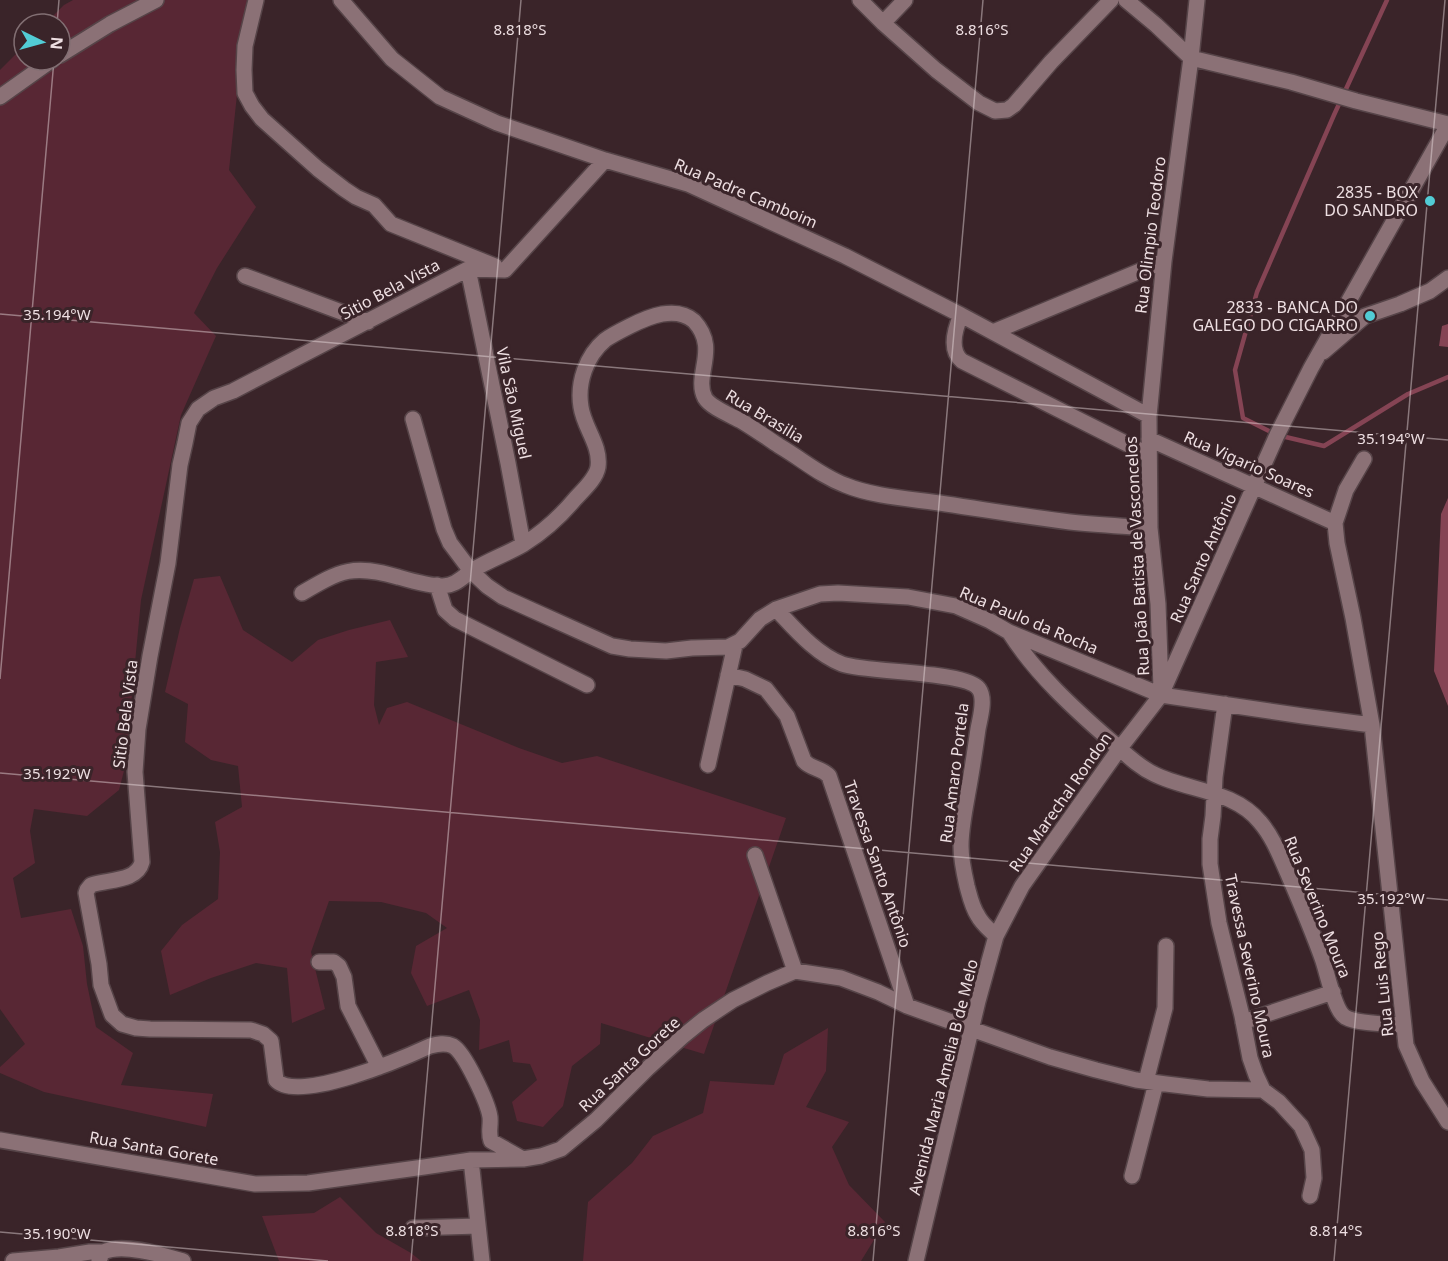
<svg xmlns="http://www.w3.org/2000/svg" width="1448" height="1261" viewBox="0 0 1448 1261" font-family="'Noto Sans',sans-serif">
<style>
.green{fill:#582734}
.water{fill:#854454}
.lines{fill:none;stroke-linecap:round;stroke-linejoin:round}
.stream{stroke:#854454;stroke-width:4.5}
.minor-casing{stroke:#564448;stroke-width:18}
.minor{stroke:#8b7176;stroke-width:15}
.ticks{fill:none;stroke:#eedfe2;stroke-width:1.5;stroke-opacity:0.45}
.poi-dot{fill:#52ccd5;stroke:#3a2429;stroke-width:2}
.labels{text-anchor:middle;dominant-baseline:central;stroke-width:6;stroke-linejoin:round;paint-order:stroke}
.poi-label{font-size:16px;fill:#eedfe2;stroke:#3a2429;text-anchor:end}
.street-label{font-size:16px;fill:#eedfe2;stroke:#3a2429}
.ticks-label{font-size:15px;text-anchor:middle;fill:#eedfe2;stroke:#3a2429;stroke-width:6;stroke-linejoin:round;paint-order:stroke}
</style>
<rect width="100%" height="100%" fill="#3a2429"/>
<path class="green" d="M73,0h174l-18,170 27,37 -39,61 -23,45 22,23 -35,79 -40,185 -16,167 -6,23 -32,26 -53,-7 -4,22 5,32 -22,15 8,40 50,-9 12,37 4,38 9,43 37,26 -12,32 92,9 -7,33 -162,-35 -44,-19v-6l25,-23 -25,-35v-939l24,-24v14h36v-36h-15l19,-19z
M220,576l23,54 49,32 26,-22 31,-10 41,-10 18,37 -32,5 -2,43 5,20 8,-17 20,-6 112,46 43,15 35,-7 189,62 -82,236 -103,-31 -1,21 -28,22 -9,40 -20,21 -26,-6 -5,-19 25,-22 -7,-16 -17,-2 -4,-22 -30,10 1,-30 -11,-30 -42,16 -16,-33 5,-27 31,-18 -21,-15 -45,-11 -52,-1 -18,51 14,57 -33,14 -5,-55 -31,-5 -45,15 -41,17 -9,-44 21,-26 36,-26 2,-47 -5,-30 27,-15 -4,-41 -27,-6 -26,-18 3,-38 -23,-12 15,-64 14,-49z
M828,1028l-2,43 -20,36 43,15 -17,25 17,38 36,37 -24,39h-278l5,-59 44,-39 21,-27 50,-23 7,-32 64,4 10,-31z
M340,1197l36,36 35,20 10,8h-142l-17,-45 52,-3z"/>
<path class="water" d="M1448,324v23l-9,-1 3,-20z
M1448,498v208l-14,-35 7,-157z"/>
<g class="lines">
<path class="stream" d="M1387,0l-53,115 -77,177 -22,78 8,48 34,17 47,11 84,-52 40,-17"/>
<defs>
<path id="minor" d="M256,0l-11,46 -1,24 1,23 7,13 10,13 56,50 26,20 12,8 18,8 17,19 104,42
M341,0l51,59 48,38 57,26 108,37 83,24 157,72 116,59 188,101
M860,0l23,23 53,47 43,33 16,8 12,-1 7,-5 37,-43 60,-62
M1126,0l30,25 35,33 100,24 65,19 92,23
M883,23l22,-23
M60,55l50,-31 46,-24
M0,97l52,-37
M468,269l40,194 15,81
M245,276l123,46
M961,315c-6,14 -12,35 1,46l187,94
M993,332l171,-71
M1323,352l42,-36 35,-12 30,-13 18,-13
M413,419l31,110 6,14 21,28 16,15 16,11 109,49 18,3 36,2 26,-3 36,-1 12,-6 20,-22 16,-10 44,-15 18,-1 70,4 48,9 34,15 19,11 152,63 142,21 69,9
M1149,439l186,84
M1364,459l-18,31 -11,33 2,20 16,75 19,107 34,320 16,36 26,41
M437,585l8,25 10,9 132,66
M302,593c39,-23 51,-29 96,-16 14,4 31,9 45,9 14,-1 19,-9 30,-16 16,-10 34,-16 51,-26 19,-12 36,-27 51,-45 8,-9 21,-20 23,-32 3,-22 -14,-39 -17,-60 -4,-24 5,-51 24,-67 7,-5 17,-10 25,-14 10,-5 21,-10 32,-12 12,-2 23,-1 32,7 26,28 -1,54 11,77 6,10 28,18 38,24 13,8 26,17 38,25 22,13 40,29 64,38 29,12 69,14 101,19 41,6 83,13 124,18 27,3 54,4 80,6
M776,609c19,20 40,45 66,55 25,9 125,7 137,25 7,10 1,29 -1,40 -3,21 -6,42 -10,63 -3,18 -7,36 -7,54 0,14 3,27 6,40 3,11 5,21 11,30 4,8 12,14 18,20
M1009,632c27,42 64,76 102,109 14,12 26,25 43,33 34,17 80,16 106,48 13,15 20,34 28,52 12,28 24,56 34,84 5,13 12,52 23,59 12,7 44,7 59,8
M728,675l17,4 21,10 21,27 17,45c7,8 18,7 25,15l78,230
M1161,689l-3,-85 -8,-76 -1,-112 15,-155 27,-203 6,-58
M1225,704l-10,73 -2,39 -3,23v25l9,59 23,93 8,42 6,17 7,15 16,12 22,24 11,24 2,28 -4,18
M708,765l27,-120
M755,855l40,116
M319,962h15l5,4 5,11 4,29 31,61
M1243,1022l90,-30
M1146,1081l19,-73 1,-62
M0,1140l255,44 53,-1 116,-16 47,-7 52,-1 18,-3 20,-7 35,-29 52,-52 34,-31 21,-17 30,-20 34,-17 28,-12 46,7 37,14 29,14 143,51 46,13 40,10 30,4 42,5 55,1
M523,1159l-32,-18c-3,-9 0,-15 -1,-24 -2,-14 -25,-64 -37,-71 -8,-4 -16,-2 -23,0 -26,12 -133,58 -154,34l-5,-39 -8,-7 -12,-4 -101,-1 -14,-1 -14,-4 -10,-9 -11,-30 -2,-21 -13,-71 1,-3 4,-5c17,-6 46,-3 51,-23l-7,-90 3,-43 12,-73 18,-93 12,-98 5,-22 4,-20 9,-14 16,-11 19,-7 235,-122 37,1 100,-110
M471,1160l11,101
M1132,1176l24,-93
M413,1228l65,-2
M99,1260l4,-8c20,-9 59,3 80,9
M13,1261l46,-4 31,-5h13
M916,1261l62,-260 18,-65 26,-50 98,-138 41,-53 116,-260 34,-67 137,-243"/>
</defs>
<use href="#minor" class="minor-casing"/>
<use href="#minor" class="minor"/>
</g>
<path class="ticks" d="M57,24l2,-24M0,314l1448,126M0,679l54,-619M0,773l1448,127M0,1232l328,29M411,1261l110,-1261M873,1261l110,-1261M1334,1261l111,-1261"/>
<g class="poi-dot">
<circle cx="1430" cy="201" r="6"/>
<circle cx="1370" cy="316" r="6"/>
</g>
<g class="labels">
<g class="poi-label">
<text x="1418" y="192">2835 - BOX<tspan x="1418" dy="18">DO SANDRO</tspan></text>
<text x="1358" y="307">2833 - BANCA DO<tspan x="1358" dy="18">GALEGO DO CIGARRO</tspan></text>
</g>
<g class="street-label">
<text transform="translate(746 193) rotate(23)">Rua Padre Camboim</text>
<text transform="translate(1150 235) rotate(-83)">Rua Olimpio Teodoro</text>
<text transform="translate(390 289) rotate(-28)">Sitio Bela Vista</text>
<text transform="translate(514 403) rotate(78)">Vila São Miguel</text>
<text transform="translate(765 416) rotate(31)">Rua Brasilia</text>
<text transform="translate(1249 464) rotate(24)">Rua Vigario Soares</text>
<text transform="translate(1137 556) rotate(-93)">Rua João Batista de Vasconcelos</text>
<text transform="translate(1203 558) rotate(-66)">Rua Santo Antônio</text>
<text transform="translate(1029 620) rotate(23)">Rua Paulo da Rocha</text>
<text transform="translate(125 714) rotate(-83)">Sitio Bela Vista</text>
<text transform="translate(954 773) rotate(-83)">Rua Amaro Portela</text>
<text transform="translate(1060 802) rotate(-55)">Rua Marechal Rondon</text>
<text transform="translate(878 864) rotate(71)">Travessa Santo Antônio</text>
<text transform="translate(1318 907) rotate(68)">Rua Severino Moura</text>
<text transform="translate(1250 966) rotate(78)">Travessa Severino Moura</text>
<text transform="translate(1382 984) rotate(-96)">Rua Luis Rego</text>
<text transform="translate(629 1064) rotate(-43)">Rua Santa Gorete</text>
<text transform="translate(943 1077) rotate(-76)">Avenida Maria Amelia B de Melo</text>
<text transform="translate(154 1148) rotate(10)">Rua Santa Gorete</text>
</g>
</g>
<g class="ticks-label">
<text x="520" y="35">8.818°S</text>
<text x="982" y="35">8.816°S</text>
<text x="57" y="320">35.194°W</text>
<text x="1391" y="444">35.194°W</text>
<text x="57" y="779">35.192°W</text>
<text x="1391" y="904">35.192°W</text>
<text x="412" y="1236">8.818°S</text>
<text x="874" y="1236">8.816°S</text>
<text x="1336" y="1236">8.814°S</text>
<text x="57" y="1239">35.190°W</text>
</g>
<g transform="translate(42 42) rotate(95)"><circle r="28" fill="#3a2429" stroke="#826f73" stroke-width="1.5"/>
<path d="M0-4.5L10 22L0 15L-10 22Z" fill="#52ccd5"/>
<text y="-9" font-size="16" font-weight="bold" text-anchor="middle" fill="#eedfe2">N</text>
</g>
</svg>
